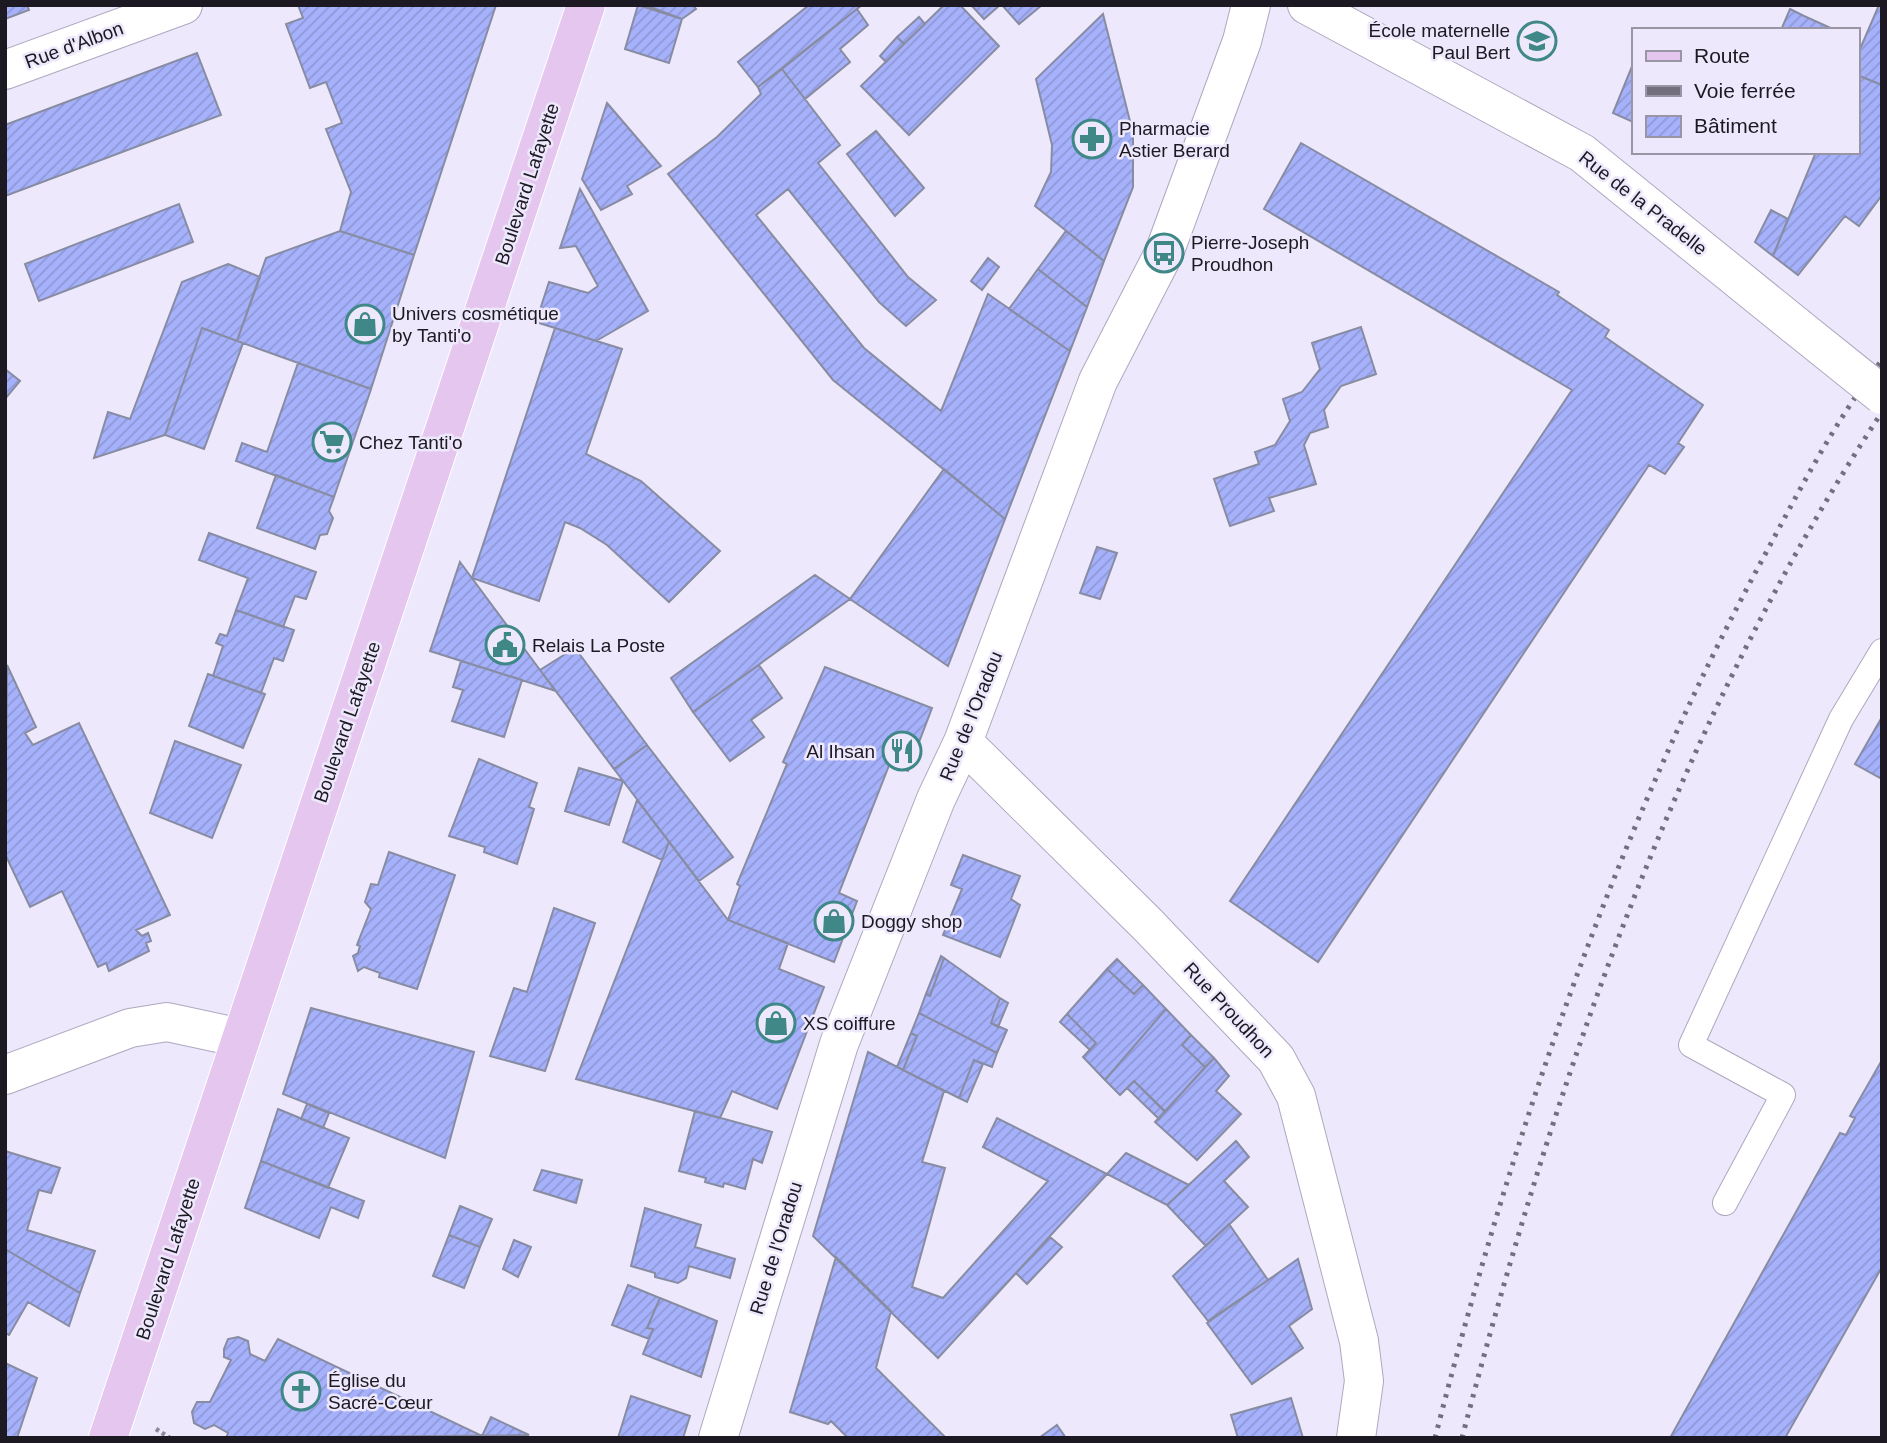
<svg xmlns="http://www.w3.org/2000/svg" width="1887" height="1443" viewBox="0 0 1887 1443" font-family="Arial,sans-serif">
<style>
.building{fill:url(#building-hatch);stroke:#888ca2;stroke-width:2}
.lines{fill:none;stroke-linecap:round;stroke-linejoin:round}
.service-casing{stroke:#aea8bf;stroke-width:26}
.minor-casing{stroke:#aea8bf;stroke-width:40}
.primary-casing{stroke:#fff;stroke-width:40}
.path{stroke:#8e8998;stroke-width:4.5;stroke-dasharray:3.5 3.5;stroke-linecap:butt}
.service{stroke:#fff;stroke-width:24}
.minor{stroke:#fff;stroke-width:38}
.primary{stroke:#e5c6ee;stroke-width:38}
.rail{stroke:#746f7d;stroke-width:5;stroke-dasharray:3.5 7;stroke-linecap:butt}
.minor-bridge-casing{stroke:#aea8bf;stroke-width:40;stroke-linecap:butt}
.minor-bridge{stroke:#fff;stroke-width:38}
.labels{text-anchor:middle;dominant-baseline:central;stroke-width:5;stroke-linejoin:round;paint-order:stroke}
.poi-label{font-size:19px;fill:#1c1922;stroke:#eee8fc;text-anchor:start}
.street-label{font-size:19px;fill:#1c1922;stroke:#eee8fc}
</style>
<defs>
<pattern id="building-hatch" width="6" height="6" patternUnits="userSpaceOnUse" patternTransform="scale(1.75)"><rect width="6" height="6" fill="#a6b1fb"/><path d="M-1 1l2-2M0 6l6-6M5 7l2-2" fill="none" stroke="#8e98d7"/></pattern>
</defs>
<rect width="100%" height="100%" fill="#eee8fc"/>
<path class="building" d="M5,5h22l2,5 -24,9z
M298,5h198l-82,250 -74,-24 11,-39 -25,-63 16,-6 -16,-41 -16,6 -24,-64 17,-6z
M638,5l44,14 -13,44 -44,-14z
M645,5h48l3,4 -14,10z
M809,5h53l-104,82 -20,-25z
M944,5h16l39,41 -90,89 -48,-49z
M971,5h29l-16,14z
M1002,5h40l-23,19z
M1879,5h3v80l-25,-10v-19z
M857,9l11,16 -28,24 10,13 -45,37 -23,-30z
M1790,9l14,7 31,14h-54z
M1103,14l30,119v54l-29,74 -69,-55 16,-34 1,-27 -16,-66z
M919,17l6,7 -21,20 -7,-7z
M897,37l7,7 -18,18 -6,-6z
M197,53l24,62 -216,81v-71z
M1633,64v58l-20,-9z
M782,69l58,76 -22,18 90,114 28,23 -30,26 -27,-24 -91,-113 -32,26 108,133 77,63 47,-117 82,57 -65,168 -172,-139 -165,-206 49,-37 44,-43 -3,-7z
M1857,75l25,10v110l-23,31 -14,-10 -47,59 -25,-19 43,-104h41z
M607,103l54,63 -34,20 5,8 -31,16 -19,-31z
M876,131l48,57 -29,28 -48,-62z
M1301,143l258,149 -2,3 52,35 -4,7 98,68 -25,38 6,4 -19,27 -16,-9 -331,497 -88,-61 342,-511 -308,-181z
M580,189l68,122 -52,30 -60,-19 13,-40 39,11 10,-7 -22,-40 -16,2z
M179,204l14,38 -154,59 -14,-37z
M1771,210l17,9 -15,37 -18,-14z
M340,231l74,24 -43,134 -134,-48 29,-83z
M1066,231l38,30 -17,46 -49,-38z
M988,258l11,9 -17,23 -11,-9z
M228,264l32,13 -23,64 -35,-13 -37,107 -71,23 14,-46 22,7 52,-137z
M1038,269l49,38 -17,44 -61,-42z
M1361,327l15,47 -35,12 -17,24 4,17 -18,6 -6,12 12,39 -47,14 5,13 -44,15 -16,-47 45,-15 -4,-12 20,-7 15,-24 -7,-22 19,-7 18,-23 -8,-26z
M202,328l41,15 -39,106 -39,-14z
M555,328l67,21 -36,105 55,27 79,70 -51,51 -62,-57 -27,-17 -15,-6 -26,79 -67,-23z
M298,363l73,26 -37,108 -98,-36 6,-18 25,9z
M5,369l15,12 -15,18z
M944,469l61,50 -57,147 -98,-67z
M276,475l58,22 -5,14 4,7 -6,16 -7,1 -5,14 -58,-21z
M209,533l107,39 -10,27 -11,-3 -12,31 -47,-17 12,-32 -49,-18z
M1097,547l20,6 -17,46 -20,-6z
M460,562l80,108 16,21 -126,-40z
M815,575l35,24 -157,113 -22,-34z
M236,610l58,20 -11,31 -9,-3 -13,35 -48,-17 10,-30 -7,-3 4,-9 7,2z
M575,648l72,97 -33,24 -74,-99z
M461,661l61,19 -18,57 -52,-16 11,-31 -10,-3z
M7,665l29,62 -11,6 8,12 46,-22 91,192 -34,15 6,6 6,-3 3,8 -5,2 3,8 -40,20 -3,-8 -8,4 -36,-76 -32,16 -25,-53z
M759,665l23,33 -31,22 13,17 -34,24 -37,-49z
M825,667l107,41 -24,63 -18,-8 -51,130 18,8 -23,61 -106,-42 12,-34 -3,-2 50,-120 -4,-2z
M208,674l57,20 -22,54 -54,-22z
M1882,717v62l-27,-15z
M175,741l66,24 -29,73 -62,-25z
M647,745l86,112 -34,24 -85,-112z
M479,759l58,24 -8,24 5,2 -17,55 -33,-12 1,-5 -36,-11z
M579,768l44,13 -14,44 -44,-14z
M637,800l32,42 -7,18 -39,-18z
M669,842l59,78 60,23 -9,26 45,18 -47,122 -45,-18 -12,27 -144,-39z
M389,852l66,23 -38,114 -38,-12 1,-4 -16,-6 -6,4 -5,-15 5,-3 2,-7 -3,-1 14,-36 -6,-7 6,-18 7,1z
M963,855l57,21 -9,23 9,6 -20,52 -57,-22 19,-46 -11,-4z
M554,908l41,15 -50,148 -55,-15 24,-68 13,4z
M941,956l3,2 -14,38 -4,-2z
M944,958l56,40 -9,25 16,7 -10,23 -78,-40 7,-19 4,2z
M1117,959l26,26 -9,9 -27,-25z
M1107,969l27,25 9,-9 23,24 -61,71 -22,-23 13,-14 -29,-29z
M1000,998l8,5 -10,24 -7,-4z
M311,1008l163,44 -29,106 -162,-64z
M1166,1009l25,26 -9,10 23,22 -40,45 -31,-31 -14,14 -15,-15z
M919,1013l78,40 -5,14 -18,-7 -15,38 -56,-28 14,-34 -6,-3z
M1067,1014l29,29 -6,7 -30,-28z
M911,1033l6,3 -14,34 -6,-3z
M1191,1035l23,23 -9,9 -23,-22z
M868,1052l76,39 -22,71 23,6 -33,119 31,11 105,-117 -65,-34 14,-29 110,56 -169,184 -125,-122z
M1214,1058l15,18 -13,15 25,23 -44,46 -42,-38z
M974,1060l9,4 -16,38 -8,-4z
M1882,1060v207l-97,171h-115l170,-305 6,2 9,-17 -5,-2z
M1134,1081l31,30 -6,8 -32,-31z
M307,1104l22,9 -6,15 -22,-9z
M278,1109l71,29 -21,50 -67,-27z
M695,1111l77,21 -10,31 -9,-4 -8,30 -21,-6 -1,4 -18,-5 1,-4 -27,-7z
M1236,1141l13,16 -25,24 24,26 -42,39 -39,-41z
M5,1151l55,17 -9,25 -12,-3 -12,40 68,21 -15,42 -75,-44z
M1126,1153l63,32 -22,20 -60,-31z
M261,1161l103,40 -6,17 -27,-11 -12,31 -74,-30z
M542,1170l40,10 -6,23 -42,-13z
M460,1206l32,13 -12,28 -31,-12z
M645,1208l56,17 -6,22 40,12 -5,19 -41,-12 -3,12 -8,5 -23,-6v-4l-24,-7z
M1229,1224l39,56 -60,41 -35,-45z
M449,1235l31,12 -16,41 -31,-12z
M1050,1237l12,10 -35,37 -11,-11z
M514,1240l17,7 -13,30 -15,-8z
M5,1249l75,44 -11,33 -41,-24 -19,33 -4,-2z
M836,1257l55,54 -15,57 70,70h-98l-17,-17 -3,3 -38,-12z
M1298,1259l14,50 -23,17 14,22 -51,36 -45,-61z
M628,1285l32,13 -13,30 6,1 -4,10 -37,-14z
M660,1298l57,23 -16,56 -58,-23 10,-25 -6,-1z
M238,1337l10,4 2,13 15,7 13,-22 204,97 9,-19 38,18 -303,3 2,-5 -14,-8 -9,4 -11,-6 -2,-11 5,-10h13l21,-42 -7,-3v-8l4,-10z
M5,1363l32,15 -20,60h-12z
M631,1396l59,20 -7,22h-65z
M1291,1398l12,40h-65l-7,-23z
M1057,1425l9,13h-27z"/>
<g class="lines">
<defs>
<path id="service" d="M1725,1203l58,-108 -92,-50 150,-326 41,-68"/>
<path id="minor" d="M1307,5l275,148 214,173
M5,70l178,-65
M963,742l185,183 128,134 20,37 63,245 5,40 -8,57
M5,1075l125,-47 37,-6 74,16
M718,1438l121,-394 97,-245 27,-57 135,-361 66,-128 78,-212 9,-36"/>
<path id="primary" d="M108,1438l478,-1433"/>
</defs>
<use href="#service" class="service-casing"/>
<use href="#minor" class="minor-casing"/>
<use href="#primary" class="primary-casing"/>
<path class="path" d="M156,1429l14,9"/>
<use href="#service" class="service"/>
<use href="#minor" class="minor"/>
<use href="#primary" class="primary"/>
<path class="rail" d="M1435,1438c76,-298 180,-606 326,-876 37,-69 73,-140 121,-202
M1462,1438c93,-357 216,-717 420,-1026"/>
<defs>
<path id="minor-bridge" d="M1796,326l86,69"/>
</defs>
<use href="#minor-bridge" class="minor-bridge-casing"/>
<use href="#minor-bridge" class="minor-bridge"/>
</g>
<defs>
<symbol id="school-ring" viewBox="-11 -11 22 22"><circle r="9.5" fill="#eee8fc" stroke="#408888" stroke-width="1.5"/><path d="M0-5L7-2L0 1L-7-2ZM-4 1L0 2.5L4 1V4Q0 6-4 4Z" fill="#408888"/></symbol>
<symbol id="pharmacy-ring" viewBox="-11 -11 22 22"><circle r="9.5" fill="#eee8fc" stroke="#408888" stroke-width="1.5"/><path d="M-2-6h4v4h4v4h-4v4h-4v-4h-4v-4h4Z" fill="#408888"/></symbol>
<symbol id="bus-ring" viewBox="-11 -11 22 22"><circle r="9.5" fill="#eee8fc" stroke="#408888" stroke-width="1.5"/><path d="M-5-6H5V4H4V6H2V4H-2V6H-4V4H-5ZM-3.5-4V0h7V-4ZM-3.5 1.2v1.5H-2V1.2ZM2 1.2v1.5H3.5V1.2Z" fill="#408888"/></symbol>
<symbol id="shop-ring" viewBox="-11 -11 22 22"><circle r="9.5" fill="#eee8fc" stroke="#408888" stroke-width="1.5"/><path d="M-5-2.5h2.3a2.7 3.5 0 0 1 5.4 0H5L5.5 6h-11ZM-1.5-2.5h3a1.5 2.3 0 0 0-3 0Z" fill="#408888"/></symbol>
<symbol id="supermarket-ring" viewBox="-11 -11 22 22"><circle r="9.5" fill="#eee8fc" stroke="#408888" stroke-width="1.5"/><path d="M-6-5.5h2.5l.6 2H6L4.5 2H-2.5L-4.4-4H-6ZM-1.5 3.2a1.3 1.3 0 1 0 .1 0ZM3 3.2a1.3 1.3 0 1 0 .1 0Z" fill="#408888"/></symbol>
<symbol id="civic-ring" viewBox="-11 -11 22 22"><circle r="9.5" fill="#eee8fc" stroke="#408888" stroke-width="1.5"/><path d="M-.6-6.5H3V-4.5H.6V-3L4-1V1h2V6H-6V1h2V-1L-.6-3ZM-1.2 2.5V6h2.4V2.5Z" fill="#408888"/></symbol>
<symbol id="restaurant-ring" viewBox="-11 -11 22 22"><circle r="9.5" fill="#eee8fc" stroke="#408888" stroke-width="1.5"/><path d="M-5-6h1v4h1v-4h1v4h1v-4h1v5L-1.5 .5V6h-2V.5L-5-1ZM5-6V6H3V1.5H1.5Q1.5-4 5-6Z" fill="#408888"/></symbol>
<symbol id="church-ring" viewBox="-11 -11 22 22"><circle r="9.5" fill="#eee8fc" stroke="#408888" stroke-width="1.5"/><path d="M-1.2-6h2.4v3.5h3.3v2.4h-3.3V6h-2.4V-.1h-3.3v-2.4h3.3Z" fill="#408888"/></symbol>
</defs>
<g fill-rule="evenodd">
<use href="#school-ring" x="1515" y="19" width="44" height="44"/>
<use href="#pharmacy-ring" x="1070" y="117" width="44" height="44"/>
<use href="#bus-ring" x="1142" y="231" width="44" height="44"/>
<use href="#shop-ring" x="343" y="302" width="44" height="44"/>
<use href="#supermarket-ring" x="310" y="420" width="44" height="44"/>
<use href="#civic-ring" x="483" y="623" width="44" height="44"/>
<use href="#restaurant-ring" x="880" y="729" width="44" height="44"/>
<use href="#shop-ring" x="812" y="899" width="44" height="44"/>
<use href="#shop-ring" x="754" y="1001" width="44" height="44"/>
<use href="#church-ring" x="279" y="1369" width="44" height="44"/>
</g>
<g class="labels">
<g class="poi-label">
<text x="1510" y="30" text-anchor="end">École maternelle<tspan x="1510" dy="22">Paul Bert</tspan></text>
<text x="1119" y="128">Pharmacie<tspan x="1119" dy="22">Astier Berard</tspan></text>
<text x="1191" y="242">Pierre-Joseph<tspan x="1191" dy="22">Proudhon</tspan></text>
<text x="392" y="313">Univers cosmétique<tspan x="392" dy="22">by Tanti'o</tspan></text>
<text x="359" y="442">Chez Tanti'o</text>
<text x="532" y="645">Relais La Poste</text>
<text x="875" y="751" text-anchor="end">Al Ihsan</text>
<text x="861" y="921">Doggy shop</text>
<text x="803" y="1023">XS coiffure</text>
<text x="328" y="1380">Église du<tspan x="328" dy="22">Sacré-Cœur</tspan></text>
</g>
<g class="street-label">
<text transform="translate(74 45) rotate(-20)">Rue d'Albon</text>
<text transform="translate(527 184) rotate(-72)">Boulevard Lafayette</text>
<text transform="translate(1643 203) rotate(38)">Rue de la Pradelle</text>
<text transform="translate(971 716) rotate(-68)">Rue de l'Oradou</text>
<text transform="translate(347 722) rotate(-71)">Boulevard Lafayette</text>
<text transform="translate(1229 1010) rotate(47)">Rue Proudhon</text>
<text transform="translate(776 1248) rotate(-73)">Rue de l'Oradou</text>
<text transform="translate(168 1259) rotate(-72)">Boulevard Lafayette</text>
</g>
</g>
<rect width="1887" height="1443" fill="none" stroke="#1c1922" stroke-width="14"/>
<rect x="1632" y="28" width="228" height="126" fill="#eee8fc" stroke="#9a95a5" stroke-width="2"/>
<rect x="1646" y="51" width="35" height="10" fill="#e5c6ee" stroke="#9a95a5" stroke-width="2"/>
<text x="1694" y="63" font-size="21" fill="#1c1922">Route</text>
<rect x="1646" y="86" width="35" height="10" fill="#746f7d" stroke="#9a95a5" stroke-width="2"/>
<text x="1694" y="98" font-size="21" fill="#1c1922">Voie ferrée</text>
<rect x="1646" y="116" width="35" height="21" fill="url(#building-hatch)" stroke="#9a95a5" stroke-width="2"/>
<text x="1694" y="133" font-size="21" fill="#1c1922">Bâtiment</text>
</svg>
